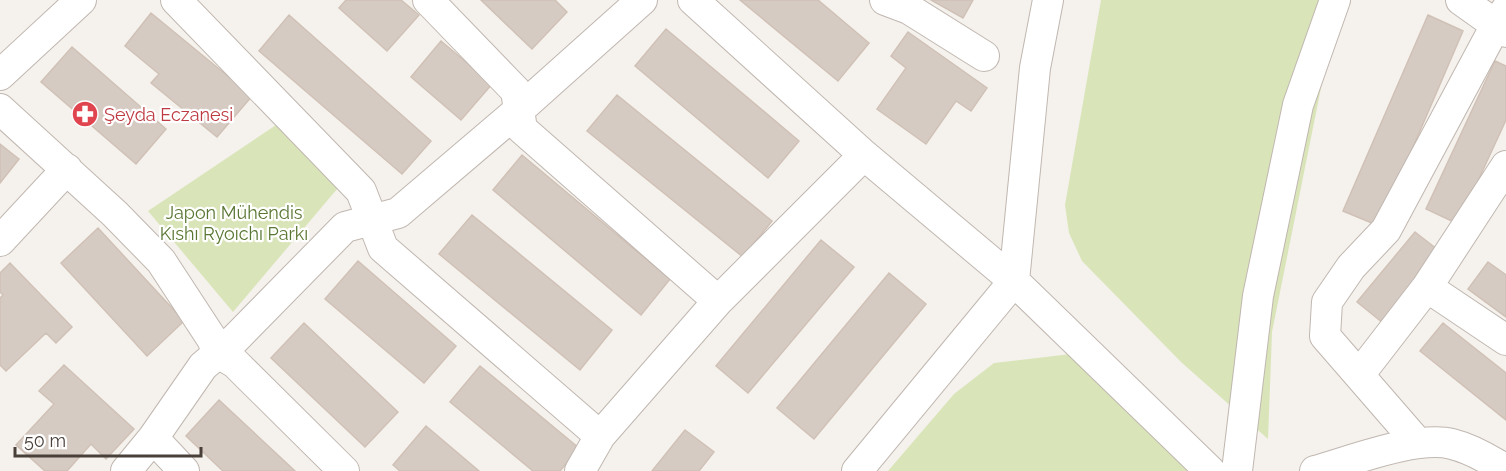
<svg xmlns="http://www.w3.org/2000/svg" width="1506" height="471" viewBox="0 0 1506 471" font-family="Raleway,sans-serif">
<style>
.green{fill:#d9e5b9}
.building{fill:#d6cbc3;stroke:#d0c1b6;stroke-width:1.5}
.lines{fill:none;stroke-linecap:round;stroke-linejoin:round}
.minor-casing{stroke:#c0b7b0;stroke-width:32}
.minor{stroke:#fff;stroke-width:30}
.labels{text-anchor:middle;dominant-baseline:central;stroke-width:4.5;stroke-linejoin:round;paint-order:stroke}
.health-label{font-size:18px;fill:#be3a42;stroke:#fff;text-anchor:start}
.park-label{font-size:18px;fill:#597632;stroke:#fff}
</style>
<rect width="100%" height="100%" fill="#f5f1ec"/>
<path class="green" d="M1101,0h244l-14,38 -59,294 -4,107 -87,-77 -99,-101 -13,-28 -4,-28z
M276,125l67,57 -110,130 -85,-101z
M1071,354l125,117h-308l66,-77 40,-31z"/>
<path class="building" d="M346,0h55l18,15 -32,36 -48,-43z
M481,0h74l12,12 -35,37z
M740,0h78l51,43 -31,38z
M931,0h42l-10,18z
M151,13l101,83 -35,41 -66,-54 8,-9 -34,-28z
M289,15l142,126 -29,33 -143,-123z
M1428,15l35,16 -84,195 -36,-15z
M666,29l133,112 -31,37 -133,-112z
M908,32l79,56 -16,23 -15,-10 -30,43 -49,-35 29,-41 -15,-12z
M441,41l51,43 -31,36 -50,-43z
M72,47l94,82 -30,35 -95,-82z
M1495,61l11,5v54l-48,104 -32,-15z
M617,95l155,126 -29,36 -156,-126z
M0,144l19,15 -19,24z
M522,155l148,124 -29,36 -148,-125z
M472,215l140,115 -32,40 -141,-116z
M98,228l86,93 -37,35 -86,-93z
M1415,232l27,21 -59,70 -26,-21z
M821,240l33,27 -106,126 -32,-27z
M358,261l98,85 -32,37 -99,-84z
M1488,262l18,13v42l-38,-28z
M10,263l62,64 -16,16 -10,-10 -40,38 -6,-6v-67l3,-3 -3,-3v-19z
M889,273l37,31 -112,135 -37,-31z
M304,323l94,89 -33,35 -94,-89z
M1443,323l63,50v47l-86,-69z
M64,365l70,64 -28,30 -15,-15 -24,27h-22l-29,-26 38,-41 -15,-13z
M480,366l99,82 -19,23h-27l-83,-69z
M219,400l76,71h-72l-37,-35z
M426,426l53,45h-79l-7,-6z
M685,430l29,22 -15,19h-47z"/>
<g class="lines">
<defs>
<path id="minor" d="M176,0l185,191 22,57 217,188
M428,0l88,91 6,38 196,172 -118,135 -20,35
M693,0l171,155 150,126 196,190
M885,0l24,9 75,47
M1461,0l45,32
M0,75l81,-75
M0,109l115,105 46,47 51,78 6,14 17,10 109,108
M0,241l67,-72
M1427,287l79,53
M718,301l146,-146
M1359,375l68,-88 79,-121
M153,438l31,33
M1417,442l-92,-106 2,-34 24,-35 35,-37 110,-205 10,-15
M126,471l27,-33 50,-72 32,-27 110,-112 53,-14 121,-103 123,-110
M857,471l157,-190 21,-213 13,-68
M1237,471l21,-175 40,-191 37,-105
M1315,471c36,-10 102,-36 137,-27 20,5 37,15 54,26"/>
</defs>
<use href="#minor" class="minor-casing"/>
<use href="#minor" class="minor"/>
</g>
<defs>
<symbol id="pharmacy-disc" viewBox="-11 -11 22 22"><circle r="9.5" fill="#e0444e" stroke="#fff"/><path d="M-2-6h4v4h4v4h-4v4h-4v-4h-4v-4h4Z" fill="#fff"/></symbol>
</defs>
<g fill-rule="evenodd">
<use href="#pharmacy-disc" x="70" y="99" width="30" height="30"/>
</g>
<g class="labels">
<g class="health-label">
<text x="104" y="114">Şeyda Eczanesi</text>
</g>
<g class="park-label">
<text x="234" y="212">Japon Mühendis<tspan x="234" dy="21">Kıshı Ryoıchı Parkı</tspan></text>
</g>
</g>
<path d="M15 447v9h186v-9" fill="none" stroke="#49403a" stroke-width="3"/>
<text x="24" y="447" font-size="18" fill="#49403a" stroke="#ffffff" stroke-width="4.5" paint-order="stroke">50 m</text>
</svg>
